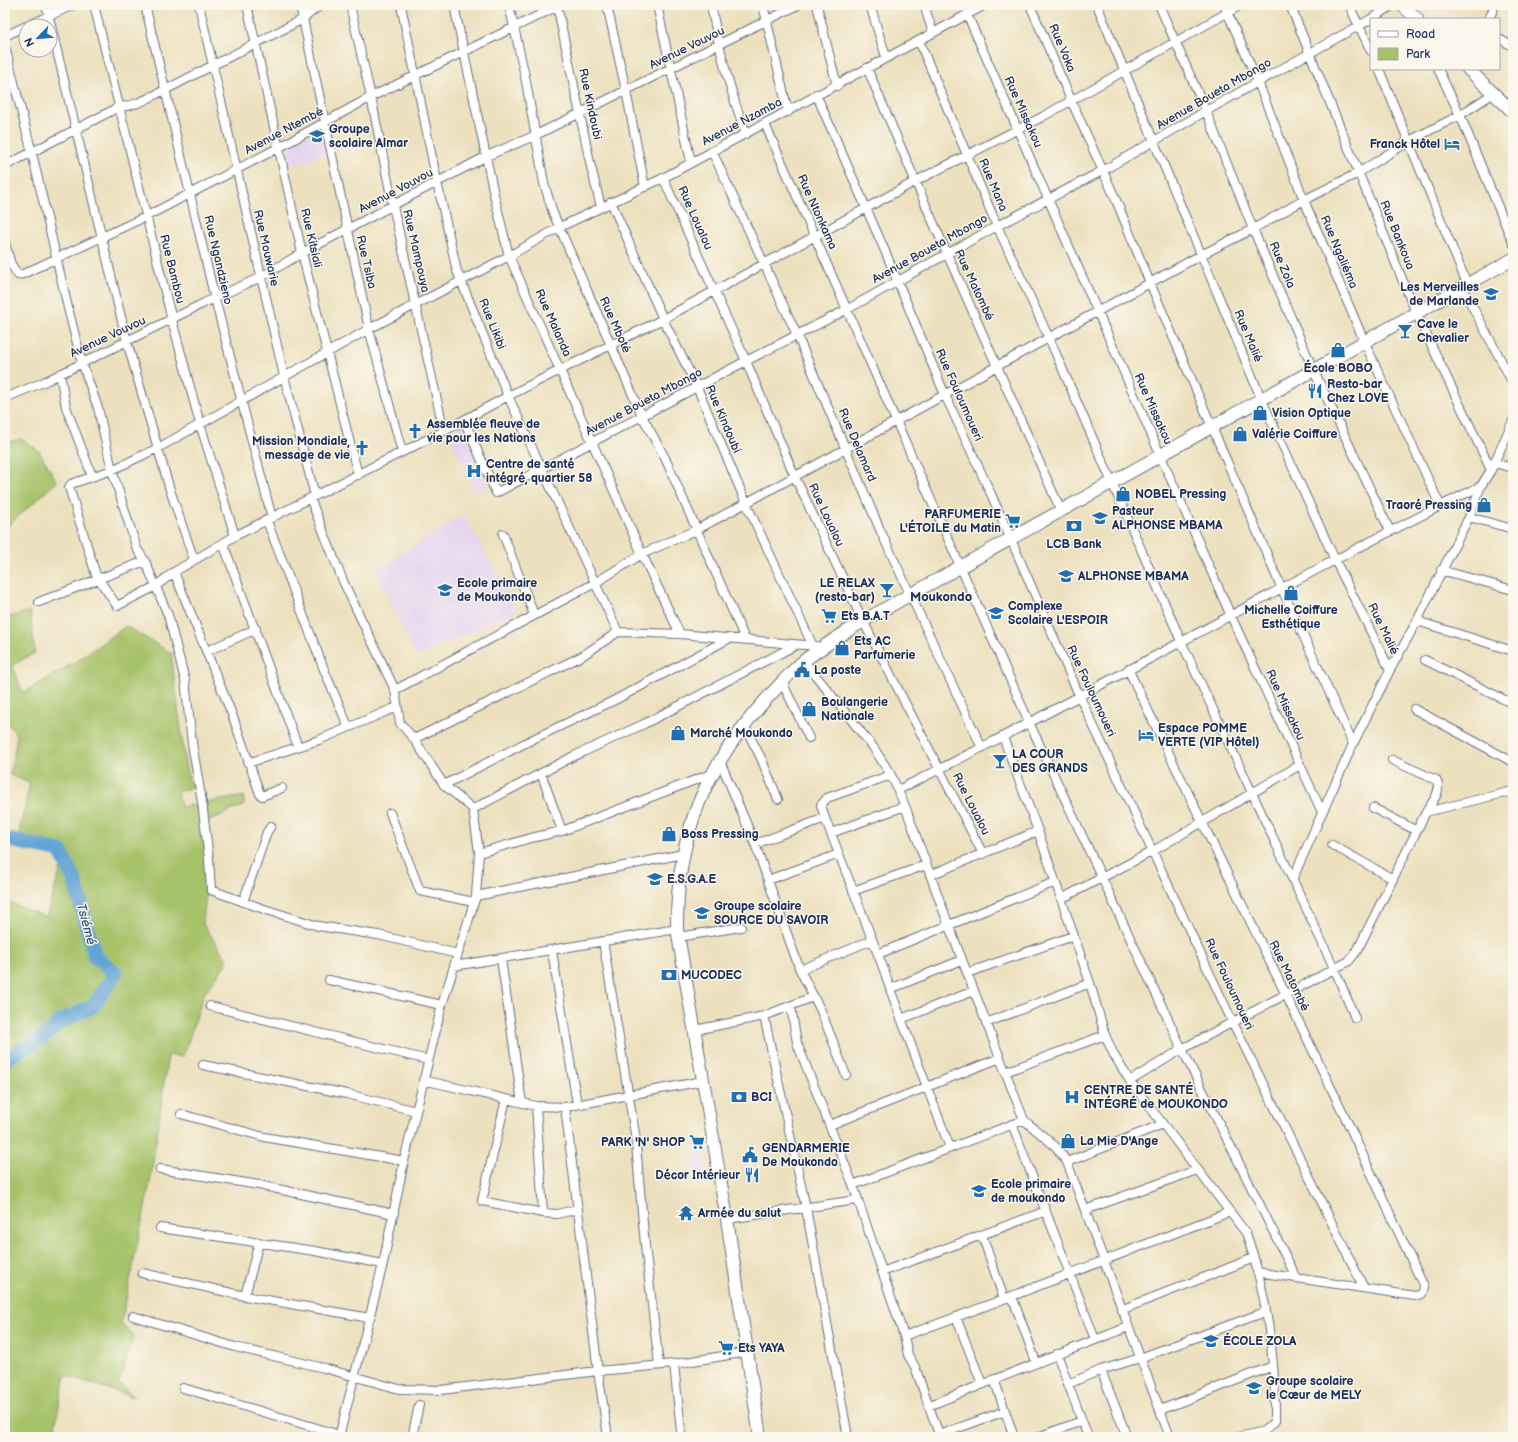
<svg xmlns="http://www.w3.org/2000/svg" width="1518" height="1442" viewBox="0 0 1518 1442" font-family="'Balsamiq Sans',sans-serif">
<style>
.built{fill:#e5d3f0}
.green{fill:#a7c36a;stroke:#617964}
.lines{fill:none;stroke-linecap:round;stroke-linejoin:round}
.river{stroke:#64a4d7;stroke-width:15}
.street-casing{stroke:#646d80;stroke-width:10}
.primary-casing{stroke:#646d80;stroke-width:14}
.street{stroke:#fff;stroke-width:8}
.primary{stroke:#fff;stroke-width:12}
.labels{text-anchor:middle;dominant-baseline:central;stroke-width:3;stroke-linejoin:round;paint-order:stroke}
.street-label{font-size:12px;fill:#1b2f5e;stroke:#fbf7ec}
.poi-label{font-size:12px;font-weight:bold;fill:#1b2f5e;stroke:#fbf7ec;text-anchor:start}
.neighbourhood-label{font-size:13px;font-weight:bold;fill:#1b2f5e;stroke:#fbf7ec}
.water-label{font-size:13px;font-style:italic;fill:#355888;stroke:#fbf7ec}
</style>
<rect width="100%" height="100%" fill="#fbf7ec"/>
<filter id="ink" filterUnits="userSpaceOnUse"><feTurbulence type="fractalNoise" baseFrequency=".025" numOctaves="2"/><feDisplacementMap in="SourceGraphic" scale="8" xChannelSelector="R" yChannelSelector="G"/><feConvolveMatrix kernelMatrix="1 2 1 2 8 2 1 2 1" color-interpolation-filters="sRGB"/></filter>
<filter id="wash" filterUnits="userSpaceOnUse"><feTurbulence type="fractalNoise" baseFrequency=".012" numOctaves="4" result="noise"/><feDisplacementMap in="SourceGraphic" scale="16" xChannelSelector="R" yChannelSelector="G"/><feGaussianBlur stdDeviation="0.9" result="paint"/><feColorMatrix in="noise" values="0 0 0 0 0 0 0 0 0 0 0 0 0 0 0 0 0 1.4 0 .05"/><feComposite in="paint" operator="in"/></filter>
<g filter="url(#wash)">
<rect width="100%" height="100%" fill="#ece0be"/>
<path class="built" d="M326,126l5,25 -38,15 -6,-19z
M465,425l22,62 -12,4 -26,-58z
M464,514l52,97 -100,46 -40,-87z
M704,1153l3,24 -14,1 -3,-23z"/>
<path class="green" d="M21,439l18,12 18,31 -52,46v-85z
M30,611l5,42 -23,12 11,28 54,-32 49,-35 45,27 15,116 6,18 -15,5 4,15 63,-11v9l-42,19 7,39 -6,61 25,37 -24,33 -21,63 -15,-2 -18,128 -29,141 13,11 -15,48 15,14 -69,-22 -12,62h-48v-536l41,16 18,-59 -45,-25 11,-50 -20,-8 7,-39 -12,-17v-101z"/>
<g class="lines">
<path class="river" d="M5,839l55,12 14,27 21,79 21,16 -23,33 -32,15 -18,16 -35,20 -3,5"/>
</g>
</g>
<g filter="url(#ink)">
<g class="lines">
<defs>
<path id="street" d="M46,5l81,337 43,148 24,70
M94,5l78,315 28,104 35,112
M145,5l70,294 57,219
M199,5l85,371 31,120
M247,5l55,248 56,222
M300,5l69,324 33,123
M350,5l21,92 22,109 51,225
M401,5l36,177 20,89 51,125 110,236
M454,5l41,194 14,57 133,298 38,80
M509,5l16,71 19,107 9,30 58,132 31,71 23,42 80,181
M557,5l34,162 10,40
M607,5l19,86 19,96
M657,5l34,157
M711,5c8,46 19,86 35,129
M763,5l25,107
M817,5l20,81
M870,5l16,52
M924,5l9,28
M985,5l-322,173 -105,50 -49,28 -140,73 -211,119 -46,22 -41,14 -2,3 27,88 21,31 39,-20 18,-14 61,-36 209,-105 64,-35 155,-77 253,-138 126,-64 199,-112
M1030,5l41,95 45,100 34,83 131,304 72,157
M1097,5l164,393 74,162 55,110
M1159,5l47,106 47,118 60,140 77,162
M1224,5l34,77 46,118 60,141 76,164
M1290,5l126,308 75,157
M1349,5l22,46
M967,14l263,600 92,198
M1371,19l22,-14
M1489,19l6,-14
M27,26l46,-21
M5,36l21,-10
M1499,39l14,7
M919,41l78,185 52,112 132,303 154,329 20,48
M5,47l27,106 36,155 14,55 16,45 14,62 25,79 8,12 23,54 17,65 7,63 10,59 7,57 2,31 50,18 57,18 60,9 80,19
M867,68l63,147 131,296
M1379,69l88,215
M1438,69l22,46 53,128
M816,94l69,157 60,144 46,99 88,201 154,328 131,265
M765,124l264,598 153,327 115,230
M712,151l85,184 84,197 101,216
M5,166l114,-59c18,-1 29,-9 46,-17l138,-71 17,-14
M663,178l83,183 49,116 68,144 120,233
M611,202l52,117 34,68 49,116 67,143
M5,243l6,21 7,11 5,-1 124,-58 131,-68 93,-51 189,-92
M1462,287l51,96
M60,374l6,33 26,69
M5,398l41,-17 158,-78 57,-26 41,-24 185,-97 47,-20 264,-131
M464,420l32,73 250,-132 100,-51 151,-84 107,-56 102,-59 165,-92
M1494,463l19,5
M310,498l33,83 52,109 5,33 14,16 30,46 29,24 6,44 -3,43 -34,109 -38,156 -21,103 -44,173
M1469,517l44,12
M267,521l58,151 23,54
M503,534l31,81
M223,543l75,204
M1441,570l72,20
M174,572l59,145 27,77 2,2 20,-8
M39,602l106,-41
M1417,621l96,30
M207,651l49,-22
M1425,660l88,44
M804,661l69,86 18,28 14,31 44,120 75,194 32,27 11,15 103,275
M1128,669l219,452 77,166 -2,7 -7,2 -158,-24
M782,682l27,56
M395,690l200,-107 47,-29 54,-24 50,-27 455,-248 52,-26 51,-29 54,-27 51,-32 51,-26 34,-22
M1414,709l99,53
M744,725l17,33 17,41
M1003,737l35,94 52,152 15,52 9,20 16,26 116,152c20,56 30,128 29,188l-11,10 -3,6
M414,739l168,-83 36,-24 62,2 136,12
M1392,760l44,20c7,11 -4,22 -10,32
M720,761l35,83 45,126 21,41 25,64
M248,763l71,-23 78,-33
M541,773l21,58
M891,775l-64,23 -6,7 4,13 59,152 6,19 60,159
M444,785l89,-46 82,-39 115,-62
M898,790c196,-97 386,-208 583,-304
M1373,808l44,23
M473,809l99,-52 72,-33 152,-79
M390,813l30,78 54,11
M831,833l74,-27
M755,844l70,-26
M1332,845l61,34
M479,853l52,-15 31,-7 149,-57
M930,875l108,-44
M1293,878l60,-134 37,-74 27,-49 52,-104 12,-31 10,-16 22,-49
M768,880l71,-26
M853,891l73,-26
M476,896l207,-42
M1061,899l92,-48 147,-86
M243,902l24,-70 4,-6
M678,937l63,-10
M603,941l32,193 10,111 14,120
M552,951l25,153
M878,954l177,-72
M501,959l21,144
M454,966l223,-37
M800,970l72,-30
M967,973l106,-37
M329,980l113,25
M890,989l72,-29
M210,1006l218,54
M791,1007l6,36 56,142 51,151 4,19 7,12 25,70
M764,1016l42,192 42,229
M901,1019l73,-28
M986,1023l104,-40
M695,1030l69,-14 49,-19
M203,1065l144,29 69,17
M1005,1072l100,-37
M423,1080l113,26 29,1 138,-26
M1130,1081l52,-32 167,-88 9,-12 68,-137 87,-21
M506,1099l-24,102 61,12 14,1 21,-5
M536,1106l7,107
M565,1107l33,264 10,66
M181,1114l83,23 140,24
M1012,1124l83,215
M830,1125l170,-67
M1067,1162l96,-38
M160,1169l99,16 135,29
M853,1185l171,-65
M1085,1210l112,-40
M727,1219l130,-19
M160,1228l155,23 68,13
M982,1235l22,64
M882,1272l164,-61
M142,1273l103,23 125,22
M245,1296l14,-54
M1012,1296l24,66
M1121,1310l133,-52
M133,1316l102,31 89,21 75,21 42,1 157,-19 76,-7 73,-12
M956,1317l26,67
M904,1336c110,-39 217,-83 326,-124
M1057,1354l31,83
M674,1364l7,67
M1101,1370l26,67
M994,1379l20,58
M1068,1384l33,-14 39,-12 125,-46
M183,1388l157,47
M928,1406l200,-79
M1160,1410l113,-44
M939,1435l66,-24
M412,1437l7,-32
M1038,1437l44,-16
M1239,1437l25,-6"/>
<path id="primary" d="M1402,5l15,14
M1468,69l45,43
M760,1437l-33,-218 -50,-290c-1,-95 29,-165 93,-234 11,-11 22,-25 35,-35 18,-14 38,-26 58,-39l650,-362"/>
</defs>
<use href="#street" class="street-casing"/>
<use href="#primary" class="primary-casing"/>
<use href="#street" class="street"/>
<use href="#primary" class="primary"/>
</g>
</g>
<defs>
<symbol id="school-bare" viewBox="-9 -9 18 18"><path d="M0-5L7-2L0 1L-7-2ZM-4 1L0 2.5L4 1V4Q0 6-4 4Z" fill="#1f6fb2" stroke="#fbf7ec" stroke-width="2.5" paint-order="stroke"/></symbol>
<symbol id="hotel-bare" viewBox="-9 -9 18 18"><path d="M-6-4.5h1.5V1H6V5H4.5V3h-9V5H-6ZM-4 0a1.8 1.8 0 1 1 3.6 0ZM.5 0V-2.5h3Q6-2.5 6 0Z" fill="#1f6fb2" stroke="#fbf7ec" stroke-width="2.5" paint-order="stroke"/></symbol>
<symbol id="bar-bare" viewBox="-9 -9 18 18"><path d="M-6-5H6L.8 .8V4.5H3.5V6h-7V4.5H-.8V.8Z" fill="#1f6fb2" stroke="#fbf7ec" stroke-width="2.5" paint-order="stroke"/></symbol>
<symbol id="shop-bare" viewBox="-9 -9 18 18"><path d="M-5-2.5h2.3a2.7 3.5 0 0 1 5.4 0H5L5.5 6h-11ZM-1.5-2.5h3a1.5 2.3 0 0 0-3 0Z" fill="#1f6fb2" stroke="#fbf7ec" stroke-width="2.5" paint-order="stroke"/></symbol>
<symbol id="restaurant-bare" viewBox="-9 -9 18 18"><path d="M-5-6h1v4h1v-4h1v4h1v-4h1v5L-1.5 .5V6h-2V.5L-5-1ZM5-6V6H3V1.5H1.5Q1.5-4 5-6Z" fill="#1f6fb2" stroke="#fbf7ec" stroke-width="2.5" paint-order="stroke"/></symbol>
<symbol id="church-bare" viewBox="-9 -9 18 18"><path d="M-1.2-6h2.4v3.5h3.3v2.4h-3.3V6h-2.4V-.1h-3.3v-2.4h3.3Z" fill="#1f6fb2" stroke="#fbf7ec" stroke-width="2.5" paint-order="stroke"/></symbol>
<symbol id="hospital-bare" viewBox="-9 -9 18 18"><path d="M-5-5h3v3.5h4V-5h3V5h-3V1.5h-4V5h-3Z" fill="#1f6fb2" stroke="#fbf7ec" stroke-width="2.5" paint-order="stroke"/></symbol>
<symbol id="supermarket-bare" viewBox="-9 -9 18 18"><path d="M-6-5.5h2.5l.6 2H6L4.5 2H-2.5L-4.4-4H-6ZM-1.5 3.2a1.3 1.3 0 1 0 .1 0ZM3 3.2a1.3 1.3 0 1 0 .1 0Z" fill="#1f6fb2" stroke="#fbf7ec" stroke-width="2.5" paint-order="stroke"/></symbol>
<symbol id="bank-bare" viewBox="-9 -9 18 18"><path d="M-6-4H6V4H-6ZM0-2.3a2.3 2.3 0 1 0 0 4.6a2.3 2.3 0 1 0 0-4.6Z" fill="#1f6fb2" stroke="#fbf7ec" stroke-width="2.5" paint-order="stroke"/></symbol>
<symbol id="civic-bare" viewBox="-9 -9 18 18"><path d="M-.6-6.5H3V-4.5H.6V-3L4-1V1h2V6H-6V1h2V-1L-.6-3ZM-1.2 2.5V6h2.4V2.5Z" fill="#1f6fb2" stroke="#fbf7ec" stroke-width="2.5" paint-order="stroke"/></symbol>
<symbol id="temple-bare" viewBox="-9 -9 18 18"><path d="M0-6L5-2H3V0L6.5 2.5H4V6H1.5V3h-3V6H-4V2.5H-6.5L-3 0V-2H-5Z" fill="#1f6fb2" stroke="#fbf7ec" stroke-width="2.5" paint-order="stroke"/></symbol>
</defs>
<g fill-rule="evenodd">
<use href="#school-bare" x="306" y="125" width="22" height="22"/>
<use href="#hotel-bare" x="1441" y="133" width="22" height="22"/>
<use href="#school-bare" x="1480" y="283" width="22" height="22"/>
<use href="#bar-bare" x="1394" y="320" width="22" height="22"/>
<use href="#shop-bare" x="1327" y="339" width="22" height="22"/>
<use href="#restaurant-bare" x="1304" y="380" width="22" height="22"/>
<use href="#shop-bare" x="1249" y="402" width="22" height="22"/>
<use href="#church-bare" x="404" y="420" width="22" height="22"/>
<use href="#shop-bare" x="1229" y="423" width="22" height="22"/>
<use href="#church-bare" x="351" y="437" width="22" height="22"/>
<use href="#hospital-bare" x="463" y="460" width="22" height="22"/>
<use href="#shop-bare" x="1112" y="483" width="22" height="22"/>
<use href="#shop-bare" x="1473" y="494" width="22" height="22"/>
<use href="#school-bare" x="1089" y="507" width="22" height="22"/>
<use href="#supermarket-bare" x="1002" y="510" width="22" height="22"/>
<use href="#bank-bare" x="1063" y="515" width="22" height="22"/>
<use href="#school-bare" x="1055" y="565" width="22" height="22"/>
<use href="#school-bare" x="434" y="579" width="22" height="22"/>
<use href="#bar-bare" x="876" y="579" width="22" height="22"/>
<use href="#shop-bare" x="1280" y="582" width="22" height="22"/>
<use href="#school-bare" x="985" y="602" width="22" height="22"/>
<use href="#supermarket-bare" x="818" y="605" width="22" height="22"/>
<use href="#shop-bare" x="831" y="637" width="22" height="22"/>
<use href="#civic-bare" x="791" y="659" width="22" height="22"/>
<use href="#shop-bare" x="798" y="698" width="22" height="22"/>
<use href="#shop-bare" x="667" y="722" width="22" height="22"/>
<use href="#hotel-bare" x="1135" y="724" width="22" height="22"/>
<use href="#bar-bare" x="989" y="750" width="22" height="22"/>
<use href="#shop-bare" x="658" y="823" width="22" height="22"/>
<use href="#school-bare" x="644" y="868" width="22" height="22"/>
<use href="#school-bare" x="691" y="902" width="22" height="22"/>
<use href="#bank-bare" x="658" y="964" width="22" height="22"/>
<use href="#bank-bare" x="728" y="1086" width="22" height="22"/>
<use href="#hospital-bare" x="1061" y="1086" width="22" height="22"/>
<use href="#shop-bare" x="1057" y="1130" width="22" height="22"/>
<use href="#supermarket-bare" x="686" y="1131" width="22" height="22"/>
<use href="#civic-bare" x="739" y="1144" width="22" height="22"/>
<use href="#restaurant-bare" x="741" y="1164" width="22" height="22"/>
<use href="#school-bare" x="968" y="1180" width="22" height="22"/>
<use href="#temple-bare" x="675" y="1202" width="22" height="22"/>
<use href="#school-bare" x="1200" y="1330" width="22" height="22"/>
<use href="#supermarket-bare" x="715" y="1337" width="22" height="22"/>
<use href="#school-bare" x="1243" y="1377" width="22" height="22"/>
</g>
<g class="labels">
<g class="street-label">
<text transform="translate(687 48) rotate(-26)">Avenue Vouvou</text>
<text transform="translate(1062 48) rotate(67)">Rue Voka</text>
<text transform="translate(1214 94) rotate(-30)">Avenue Boueta Mbongo</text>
<text transform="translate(590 104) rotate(78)">Rue Kindoubi</text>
<text transform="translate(1023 112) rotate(66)">Rue Missakou</text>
<text transform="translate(742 122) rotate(-28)">Avenue Nzamba</text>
<text transform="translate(284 131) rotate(-28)">Avenue Ntembé</text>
<text transform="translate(993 185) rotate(67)">Rue Mana</text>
<text transform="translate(396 191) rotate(-28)">Avenue Vouvou</text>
<text transform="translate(817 212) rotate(66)">Rue Ntonkama</text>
<text transform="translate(695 218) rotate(66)">Rue Loualou</text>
<text transform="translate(1397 235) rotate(68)">Rue Bankoua</text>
<text transform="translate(311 238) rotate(77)">Rue Kitsiali</text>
<text transform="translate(266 248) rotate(77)">Rue Mouwarie</text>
<text transform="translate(930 249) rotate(-29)">Avenue Boueta Mbongo</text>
<text transform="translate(416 251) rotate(77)">Rue Mampouya</text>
<text transform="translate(1339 252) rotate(67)">Rue Ngaliéma</text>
<text transform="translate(218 260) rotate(77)">Rue Ngandzieno</text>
<text transform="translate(366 262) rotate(77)">Rue Tsiba</text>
<text transform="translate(1282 265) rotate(67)">Rue Zola</text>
<text transform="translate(172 269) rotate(76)">Rue Bambou</text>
<text transform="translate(974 285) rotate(65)">Rue Matombé</text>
<text transform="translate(553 323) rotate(66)">Rue Malanda</text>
<text transform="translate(492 324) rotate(68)">Rue Likibi</text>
<text transform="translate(615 325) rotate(66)">Rue Mboté</text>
<text transform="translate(1248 336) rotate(67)">Rue Malié</text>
<text transform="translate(108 337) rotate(-25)">Avenue Vouvou</text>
<text transform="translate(959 395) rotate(66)">Rue Fouloumoueri</text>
<text transform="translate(644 402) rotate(-28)">Avenue Boueta Mbongo</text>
<text transform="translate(1153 409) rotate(66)">Rue Missakou</text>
<text transform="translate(723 419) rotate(67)">Rue Kindoubi</text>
<text transform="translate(857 445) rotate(67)">Rue Delamard</text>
<text transform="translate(826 515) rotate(65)">Rue Loualou</text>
<text transform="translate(1383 629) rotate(64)">Rue Malié</text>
<text transform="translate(1091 691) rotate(65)">Rue Fouloumoueri</text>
<text transform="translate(1285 705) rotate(65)">Rue Missakou</text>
<text transform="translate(971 804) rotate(63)">Rue Loualou</text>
<text transform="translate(1289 976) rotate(64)">Rue Matombé</text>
<text transform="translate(1229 984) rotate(65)">Rue Fouloumoueri</text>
</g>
<g class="poi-label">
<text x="329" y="129">Groupe<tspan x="329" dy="14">scolaire Almar</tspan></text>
<text x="1440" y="144" text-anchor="end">Franck Hôtel</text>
<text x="1479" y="287" text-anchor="end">Les Merveilles<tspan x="1479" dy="14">de Marlande</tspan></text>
<text x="1417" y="324">Cave le<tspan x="1417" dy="14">Chevalier</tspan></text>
<text x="1338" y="368" text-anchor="middle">École BOBO</text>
<text x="1327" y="384">Resto-bar<tspan x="1327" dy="14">Chez LOVE</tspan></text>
<text x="1272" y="413">Vision Optique</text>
<text x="427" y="424">Assemblée fleuve de<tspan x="427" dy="14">vie pour les Nations</tspan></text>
<text x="1252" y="434">Valérie Coiffure</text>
<text x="350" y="441" text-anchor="end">Mission Mondiale,<tspan x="350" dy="14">message de vie</tspan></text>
<text x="486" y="464">Centre de santé<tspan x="486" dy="14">intégré, quartier 58</tspan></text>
<text x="1135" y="494">NOBEL Pressing</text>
<text x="1472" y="505" text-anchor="end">Traoré Pressing</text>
<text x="1112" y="511">Pasteur<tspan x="1112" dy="14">ALPHONSE MBAMA</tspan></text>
<text x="1001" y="514" text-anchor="end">PARFUMERIE<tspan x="1001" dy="14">L'ÉTOILE du Matin</tspan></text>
<text x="1074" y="544" text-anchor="middle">LCB Bank</text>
<text x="1078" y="576">ALPHONSE MBAMA</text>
<text x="457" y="583">Ecole primaire<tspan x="457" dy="14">de Moukondo</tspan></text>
<text x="875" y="583" text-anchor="end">LE RELAX<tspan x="875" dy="14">(resto-bar)</tspan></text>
<text x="1008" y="606">Complexe<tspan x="1008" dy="14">Scolaire L'ESPOIR</tspan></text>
<text x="1291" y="610" text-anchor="middle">Michelle Coiffure<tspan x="1291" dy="14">Esthétique</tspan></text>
<text x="841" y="616">Ets B.A.T</text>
<text x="854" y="641">Ets AC<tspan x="854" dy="14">Parfumerie</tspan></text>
<text x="814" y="670">La poste</text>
<text x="821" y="702">Boulangerie<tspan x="821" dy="14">Nationale</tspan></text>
<text x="1158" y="728">Espace POMME<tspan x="1158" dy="14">VERTE (VIP Hôtel)</tspan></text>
<text x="690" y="733">Marché Moukondo</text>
<text x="1012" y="754">LA COUR<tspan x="1012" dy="14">DES GRANDS</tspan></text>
<text x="681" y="834">Boss Pressing</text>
<text x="667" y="879">E.S.G.A.E</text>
<text x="714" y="906">Groupe scolaire<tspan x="714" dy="14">SOURCE DU SAVOIR</tspan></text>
<text x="681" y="975">MUCODEC</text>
<text x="1084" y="1090">CENTRE DE SANTÉ<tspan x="1084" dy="14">INTÉGRÉ de MOUKONDO</tspan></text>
<text x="751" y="1097">BCI</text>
<text x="1080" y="1141">La Mie D'Ange</text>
<text x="685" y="1142" text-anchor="end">PARK 'N' SHOP</text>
<text x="762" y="1148">GENDARMERIE<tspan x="762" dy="14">De Moukondo</tspan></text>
<text x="740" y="1175" text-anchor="end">Décor Intérieur</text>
<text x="991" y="1184">Ecole primaire<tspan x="991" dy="14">de moukondo</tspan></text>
<text x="698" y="1213">Armée du salut</text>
<text x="1223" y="1341">ÉCOLE ZOLA</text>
<text x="738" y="1348">Ets YAYA</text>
<text x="1266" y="1381">Groupe scolaire<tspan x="1266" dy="14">le Cœur de MELY</tspan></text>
</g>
<g class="neighbourhood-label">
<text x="941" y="597">Moukondo</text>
</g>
<g class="water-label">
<text transform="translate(86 924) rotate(75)">Tsiémé</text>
</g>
</g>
<rect width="1518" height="1442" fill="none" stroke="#fbf7ec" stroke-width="20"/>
<rect x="1370" y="18" width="130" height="52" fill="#fbf7ec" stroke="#a1a7b3"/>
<rect x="1378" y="31" width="20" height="6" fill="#ffffff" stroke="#a1a7b3"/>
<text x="1406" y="38" font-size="12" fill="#1b2f5e">Road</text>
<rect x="1378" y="48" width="20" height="12" fill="#a7c36a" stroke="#a1a7b3"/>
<text x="1406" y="58" font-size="12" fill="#1b2f5e">Park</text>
<g transform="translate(38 38) rotate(244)"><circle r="19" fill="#fbf7ec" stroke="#a1a7b3"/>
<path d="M0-3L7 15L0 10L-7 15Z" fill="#1f6fb2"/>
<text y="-6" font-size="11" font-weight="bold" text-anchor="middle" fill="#1b2f5e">N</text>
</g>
</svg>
